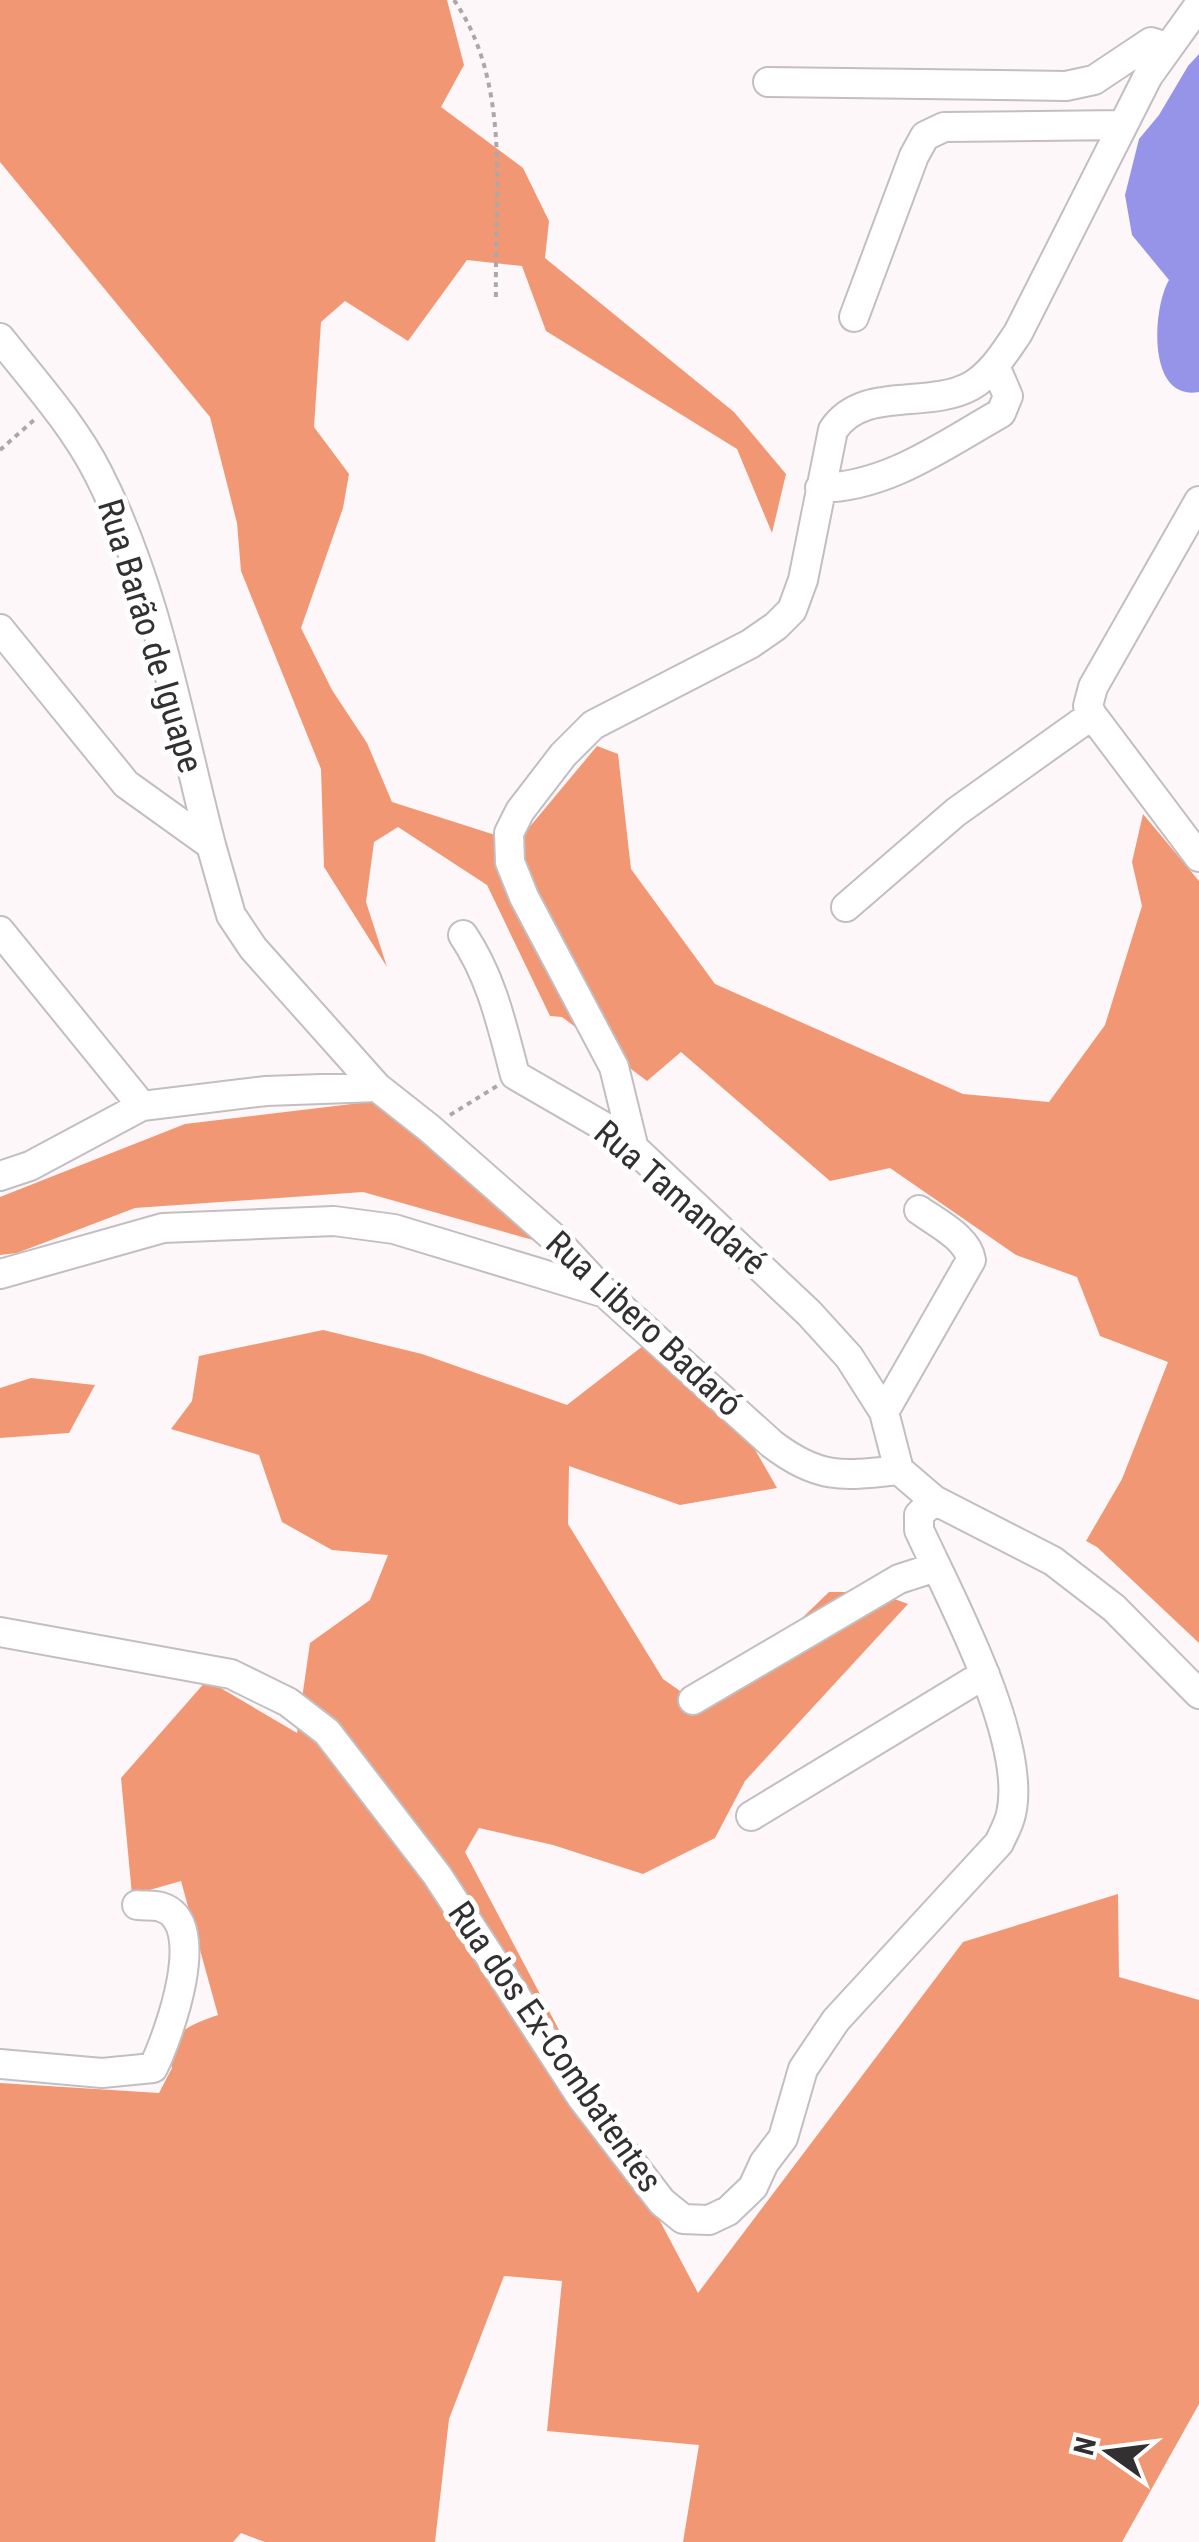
<svg xmlns="http://www.w3.org/2000/svg" width="1199" height="2542" viewBox="0 0 1199 2542" font-family="'Roboto Condensed',sans-serif">
<style>
.forest{fill:#f29773}
.water{fill:#9594e8}
.lines{fill:none;stroke-linecap:round;stroke-linejoin:round}
.minor-casing{stroke:#c3bec1;stroke-width:32}
.path{stroke:#aca8aa;stroke-width:4;stroke-dasharray:5 5;stroke-linecap:butt}
.minor{stroke:#fff;stroke-width:28}
.labels{text-anchor:middle;dominant-baseline:central;stroke-width:10;stroke-linejoin:round;paint-order:stroke}
.street-label{font-size:35px;fill:#323031;stroke:#fff}
</style>
<rect width="100%" height="100%" fill="#fdf7fa"/>
<path class="forest" d="M0,0h447l17,65 -23,42 82,61 26,53 -4,37 189,154 52,62 -14,59 -35,-84 -191,-118 -24,-65 -55,-6 -59,81 -63,-40 -24,21 -7,105 35,47 -6,34 -42,120 31,62 35,53 25,59 125,40 80,-96 21,8 13,115 84,115 248,110 86,8 56,-77 37,-119 -10,-44 11,-48 56,67v762l-102,-96 -11,-6 36,-62 46,-117 -68,-26 -23,-59 -61,-22 -126,-87 -60,13 -149,-129 -34,29 -85,-64 -12,-1 -63,-131 -89,-58 -24,15 -8,60 21,65 -63,-100 -3,-98 -80,-198 -4,-48 -27,-106 -210,-255z
M385,1100l166,145 -188,-53 -228,16 -118,45 -17,2v-58l185,-73z
M323,1330l99,24 145,51 81,-63 98,92 31,54 -97,17 -111,-39 -1,58 95,155 44,31 122,-118h47l32,12 -163,177 -30,57 -72,36 -90,-29 -74,-17 -14,24 233,441 265,-351 155,-48 1,83 80,23v404l-77,138h-439l16,-97 -152,-14 15,-150 -58,-5 -55,143 -14,123h-170l-24,-9 -8,9h-233v-459l159,10 13,-25c-11,-33 20,-44 46,-53l-37,-134 -49,14 -11,-117 86,-98 90,53 13,-90 60,-43 18,-45 -56,-5 -50,-28 -23,-67 -88,-26 21,-28 7,-45z
M31,1378l64,7 -26,48 -69,5v-50z"/>
<path class="water" d="M1199,54v338c-52,10 -47,-83 -30,-112l-37,-45 -7,-40 14,-56 20,-24 29,-49z"/>
<g class="lines">
<defs>
<path id="minor" d="M768,82l298,4 28,-6 57,-38 16,5
M854,317l60,-161 11,-20 19,-9 177,-2
M0,338c34,43 73,86 98,135 59,115 81,249 113,372
M820,488c68,-1 124,-43 181,-75l7,-17 -13,-30
M1199,501l-106,186 -5,19 4,9 107,142
M0,629l126,155 85,61 20,70 22,33 124,139 52,41 124,109 53,57 166,150c47,36 71,32 127,26l35,30 119,61 61,47 85,86
M846,907l110,-95 136,-97
M0,931l142,175
M463,935c29,43 39,91 52,140l107,62 187,176 40,44 35,55 15,58
M634,1149l-20,-82 -90,-170 -14,-35 -1,-29 11,-22 43,-56 30,-30 157,-81 26,-18 16,-16 11,-30 30,-150c30,-45 94,-20 138,-44 21,-12 34,-34 47,-53l130,-257 51,-71
M0,1176l30,-10 112,-60 124,-15 111,-4
M0,1274l163,-46 171,-7 60,8 211,64
M884,1412l87,-152c-3,-22 -34,-37 -52,-50
M0,1632l231,42 57,28 39,30 110,143 145,223 80,104 21,17 26,1 19,-9 25,-24 11,-24 19,-25 20,-69 33,-49 163,-177c4,-9 10,-19 12,-29 17,-73 -61,-217 -92,-284v-15l15,-15
M693,1700l206,-121 37,-12
M751,1816l234,-142
M0,2064l102,9 51,-5c15,-31 58,-146 8,-161 -6,-2 -17,-1 -24,-2"/>
</defs>
<use href="#minor" class="minor-casing"/>
<path class="path" d="M454,0c59,86 40,201 42,301
M0,450l34,-30
M450,1115l47,-29"/>
<use href="#minor" class="minor"/>
</g>
<g class="labels">
<g class="street-label">
<text transform="translate(150 636) rotate(73)">Rua Barão de Iguape</text>
<text transform="translate(680 1198) rotate(41)">Rua Tamandaré</text>
<text transform="translate(644 1324) rotate(43)">Rua Libero Badaró</text>
<text transform="translate(555 2047) rotate(55)">Rua dos Ex-Combatentes</text>
</g>
</g>
<g transform="translate(1109 2452) rotate(284)" stroke="#ffffff" stroke-width="8" paint-order="stroke">
<path d="M0-8L18 38L0 25L-18 38Z" fill="#323031"/>
<text y="-15" font-size="28" font-weight="bold" text-anchor="middle" fill="#323031">N</text>
</g>
</svg>
